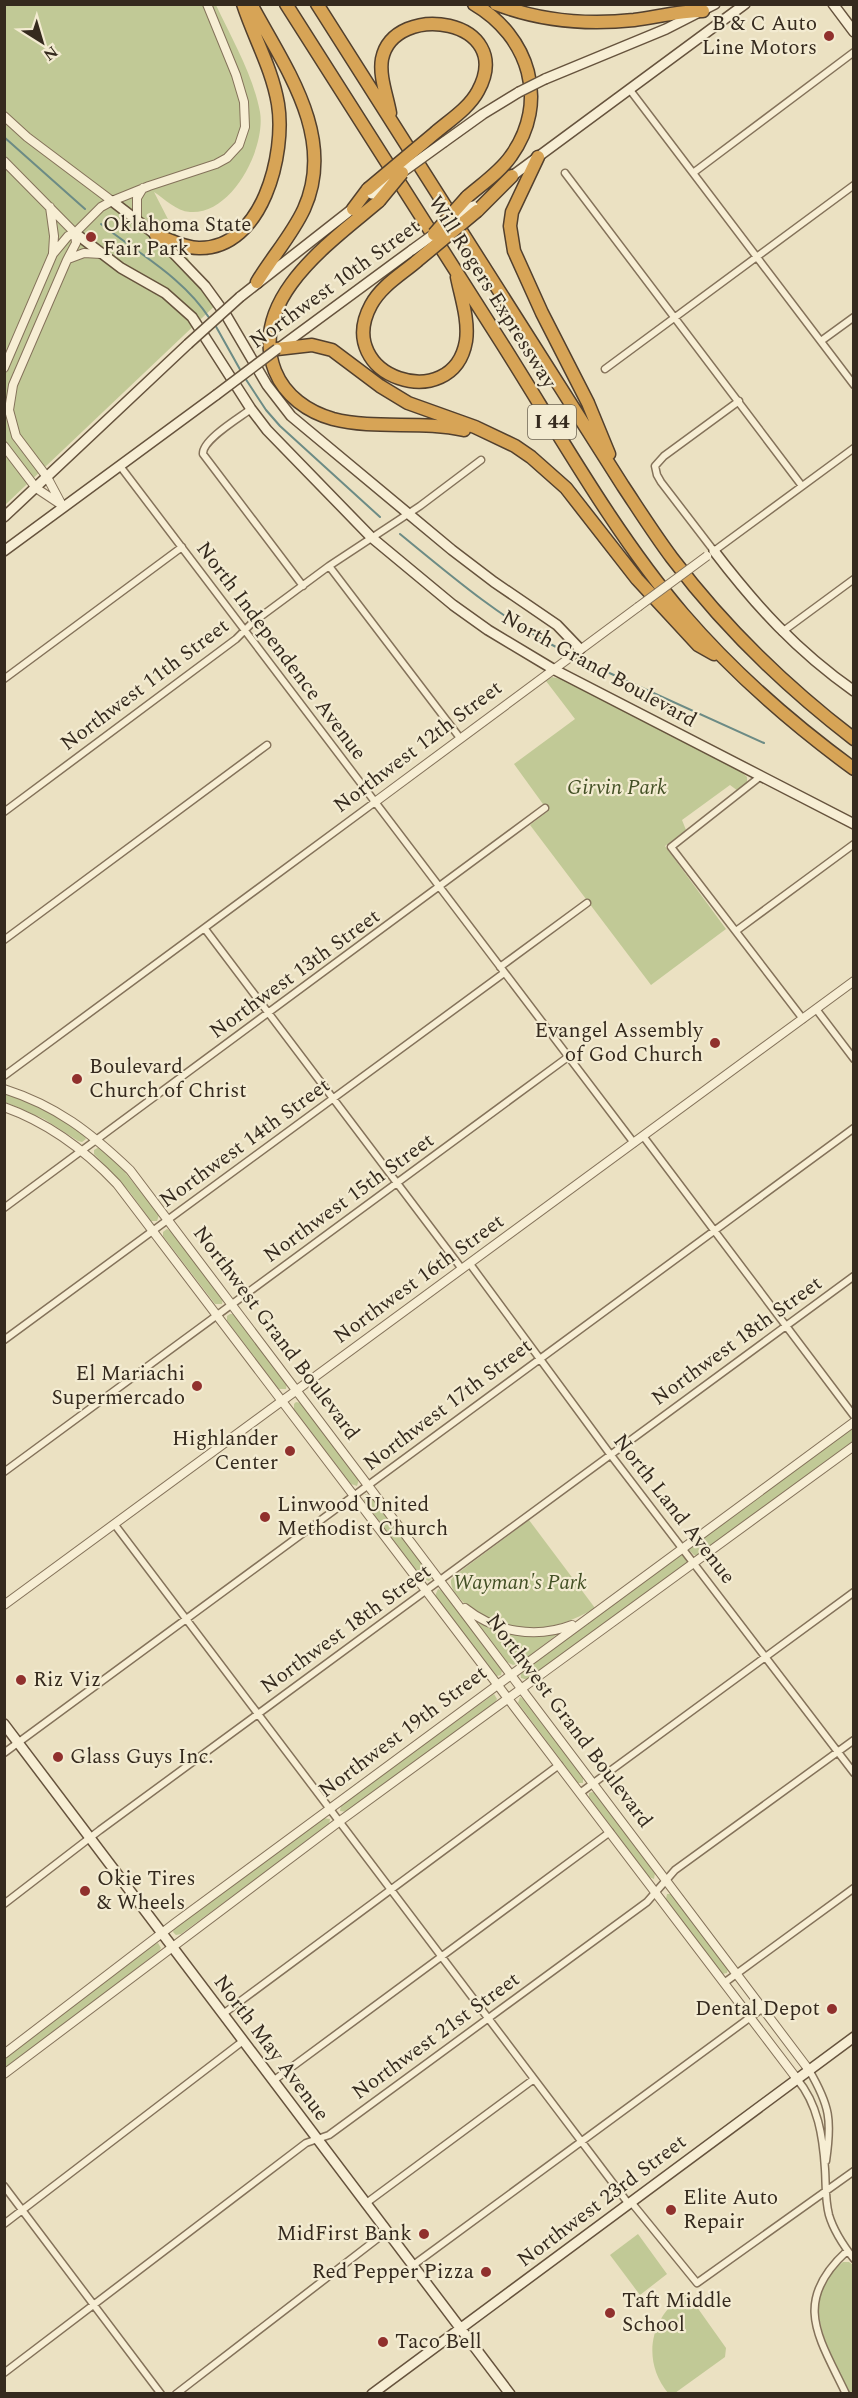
<svg xmlns="http://www.w3.org/2000/svg" width="858" height="2398" viewBox="0 0 858 2398" font-family="Spectral,serif">
<style>
.green{fill:#c1c996}
.lines{fill:none;stroke-linecap:round;stroke-linejoin:round}
.stream{stroke:#6c8b85;stroke-width:2}
.minor-casing{stroke:#84725a;stroke-width:9}
.tertiary-casing{stroke:#84725a;stroke-width:10}
.secondary-casing{stroke:#66533d;stroke-width:12}
.motorway-casing{stroke:#52402e;stroke-width:15}
.minor{stroke:#f7eed4;stroke-width:6}
.tertiary{stroke:#f7eed4;stroke-width:8}
.secondary{stroke:#f7eed4;stroke-width:9}
.motorway{stroke:#d7a456;stroke-width:12}
.tertiary-bridge-casing{stroke:#84725a;stroke-width:10;stroke-linecap:butt}
.secondary-bridge-casing{stroke:#66533d;stroke-width:12;stroke-linecap:butt}
.motorway-bridge-casing{stroke:#52402e;stroke-width:15;stroke-linecap:butt}
.tertiary-bridge{stroke:#f7eed4;stroke-width:8}
.secondary-bridge{stroke:#f7eed4;stroke-width:9}
.motorway-bridge{stroke:#d7a456;stroke-width:12}
.poi-dot{fill:#90302d;stroke:#f3ebd1;stroke-width:2}
.labels{text-anchor:middle;dominant-baseline:central;stroke-width:4.5;stroke-linejoin:round;paint-order:stroke}
.shield{fill:#f3ebd1;stroke:#6e6454;stroke-width:1.5}
.shield-label{font-size:20px;font-weight:bold;fill:#352a1e}
.poi-label{font-size:21px;fill:#352a1e;stroke:#f3ebd1;text-anchor:start}
.street-label{font-size:21px;fill:#352a1e;stroke:#f3ebd1}
.park-label{font-size:21px;font-style:italic;fill:#435025;stroke:#f3ebd1}
</style>
<rect width="100%" height="100%" fill="#ebe1c2"/>
<path class="green" d="M5,5h211c16,34 37,70 44,107 6,36 -28,103 -70,100 -14,-1 -25,-13 -36,-20l36,70 32,37 -217,206z
M552,677l9,2 181,93 5,5v6l-9,8 -8,-6 -48,35 4,10 -21,16 61,83 -75,56 -121,-160 18,-14 -34,-47 61,-45 -29,-38z
M4,1093c23,8 71,25 82,46l-4,3 -4,-1 -34,-22 -39,-17z
M99,1147l21,19 39,49 -2,6h-6l-22,-30 -35,-37v-4z
M167,1229l4,2 52,67 -1,6h-7l-52,-68v-4z
M230,1314h4l53,69 -1,6h-7l-52,-68v-5z
M296,1402l6,1 57,76 -2,7 -6,-2 -57,-75v-5z
M853,1427v14l-156,115 -3,-1 -5,-5 1,-5z
M365,1494l6,2 59,76 2,6 -3,3 -6,-2 -59,-78z
M529,1520l66,88c-42,26 -91,30 -131,-5 -6,-6 -14,-14 -13,-23l3,-4z
M679,1554h3l5,7 -1,2 -158,117 -7,-2 -1,-7z
M438,1589l5,2 59,80 -1,4 -4,1 -62,-80z
M480,1621l4,3 75,9 -39,30 -7,2 -6,-3 -29,-38z
M494,1694l3,5 -2,4 -148,109 -7,-1 1,-6z
M520,1697l3,2 60,78v6h-5l-60,-80z
M592,1792l3,1 60,80 -1,6 -5,-2 -60,-80v-4z
M323,1818l7,1 -1,6 -148,109 -5,1 -3,-3 2,-5z
M667,1894h5l56,75 -1,4 -5,1 -56,-75z
M158,1943l3,5 -2,3 -154,119v-12l149,-114z
M638,2234l29,40 -27,21 -30,-40z
M843,2262h6l4,3v128h-3c-20,-42 -55,-93 -7,-131z
M687,2293l39,55 -1,9 -50,36h-7c-27,-33 -18,-78 19,-100z"/>
<g class="lines">
<path class="stream" d="M4,137l81,72
M101,224c38,30 82,53 109,95
M214,323l28,50
M245,378l21,32 14,16 100,91
M400,534c50,41 99,83 156,113
M594,666l170,77"/>
<defs>
<path id="minor" d="M630,90l224,295
M565,173l237,313
M693,173l161,-121
M821,341l33,-24
M605,369l249,-184
M739,401l-75,55 -9,10 2,9 4,7 53,69 140,-103
M251,409c-12,9 -49,31 -48,45l100,132
M120,466l514,677
M329,566l131,172
M782,632l72,-53
M4,679l178,-132
M761,776l-90,71 132,172
M4,812l232,-173 16,-16 77,-57 91,-60 61,-46
M205,929l257,340
M736,931l118,-87
M4,940l263,-195
M500,967l87,-64
M816,1009l38,50
M4,1076l371,-274
M643,1136l211,280
M4,1208l541,-400
M470,1264l140,190 244,319
M4,1340l500,-367
M4,1472l564,-415
M115,1525l513,678
M4,1753l850,-625
M580,1793l274,-201
M4,1904l96,-74 754,-554
M724,1983l130,-95
M223,2014l336,-249
M809,2070c21,36 23,50 17,91
M797,2079c21,25 26,58 28,90 1,15 0,31 4,46 5,17 14,30 25,44
M273,2081l337,-249
M4,2186l157,208
M631,2202l66,81 157,-112
M365,2204l169,-125
M4,2224l239,-183
M412,2266l351,-258
M4,2373l302,-230 23,-8 318,-233 28,-32 179,-130
M176,2394l210,-162
M846,2394c-27,-57 -55,-92 1,-143"/>
<path id="tertiary" d="M4,116l23,21 85,64
M4,161l71,72
M50,207l4,29 -1,17
M137,220v-22l6,-10
M68,259l16,-6 17,1
M4,368l49,-114 15,-18 7,-3 26,-26 11,-6 37,-15 67,-22 11,-6 12,-13 6,-18 -1,-25 -8,-27 -29,-71
M4,446l32,42 24,16
M63,507l-16,-30 -31,-41 -7,-26 4,-25 54,-125 9,-17 -1,-10
M375,802l263,-195
M4,1089c53,17 86,43 126,81l679,900
M4,1107c45,16 81,43 113,77l680,895
M4,1605l850,-624
M465,1608c30,24 71,31 107,17
M4,2054l171,-131 679,-501
M4,2074l336,-253 514,-375"/>
<path id="secondary" d="M833,4l21,28
M545,79l121,-50 49,-25
M444,142l39,-28 36,-22
M508,179l237,-175
M112,201l44,34 49,51 21,29 41,70 24,31 161,134 42,32 63,43 23,24
M75,233l46,35 44,25 27,24 59,92 16,21 104,107 82,68 35,25 65,39 301,155
M240,297l116,-91
M279,348l133,-98
M4,517l184,-173
M4,551l212,-156
M714,551c42,55 83,100 140,140
M4,1724l506,670
M372,2394l482,-357"/>
<path id="motorway" d="M251,4c33,62 86,132 53,205 -12,26 -32,48 -47,73
M286,4c72,113 143,225 215,338 57,90 113,191 182,272 50,58 108,109 171,155
M317,4l306,482c16,24 31,48 49,72 52,69 113,128 182,181
M496,4c44,17 91,21 138,16 23,-3 45,-9 69,-9
M390,113c-3,-17 -11,-37 -8,-54 12,-59 135,-40 96,32 -9,17 -28,29 -42,41
M538,157l-26,55 -2,14 4,25 28,62 46,90 21,51
M467,197c15,-13 33,-25 44,-41 39,-54 18,-120 -37,-152
M379,201c-47,40 -132,98 -104,170 10,25 33,41 58,48 43,11 89,1 131,11
M353,209l15,-20
M477,211l35,-35
M156,235c14,5 29,13 43,13 64,1 87,-95 79,-144 -6,-36 -24,-66 -35,-100
M417,261c-15,13 -36,25 -46,44 -39,72 82,111 95,36 3,-21 -5,-44 -9,-64
M277,349l35,-4 20,5 48,36 28,17 67,24 40,19 16,11 35,31 71,91 61,66 16,9"/>
</defs>
<use href="#minor" class="minor-casing"/>
<use href="#tertiary" class="tertiary-casing"/>
<use href="#secondary" class="secondary-casing"/>
<use href="#motorway" class="motorway-casing"/>
<use href="#minor" class="minor"/>
<use href="#tertiary" class="tertiary"/>
<use href="#secondary" class="secondary"/>
<use href="#motorway" class="motorway"/>
<defs>
<path id="tertiary-bridge" d="M638,607l69,-51"/>
<path id="secondary-bridge" d="M519,92l26,-13
M372,194l72,-52
M412,250l61,-44
M188,344l52,-47
M216,395l61,-46"/>
<path id="motorway-bridge" d="M368,189l68,-57
M379,201l23,-28
M434,234l33,-37
M417,261l60,-50"/>
</defs>
<use href="#tertiary-bridge" class="tertiary-bridge-casing"/>
<use href="#secondary-bridge" class="secondary-bridge-casing"/>
<use href="#motorway-bridge" class="motorway-bridge-casing"/>
<use href="#tertiary-bridge" class="tertiary-bridge"/>
<use href="#secondary-bridge" class="secondary-bridge"/>
<use href="#motorway-bridge" class="motorway-bridge"/>
</g>
<g class="poi-dot">
<circle cx="829" cy="36" r="6"/>
<circle cx="91" cy="237" r="6"/>
<circle cx="715" cy="1043" r="6"/>
<circle cx="77" cy="1079" r="6"/>
<circle cx="197" cy="1386" r="6"/>
<circle cx="290" cy="1451" r="6"/>
<circle cx="265" cy="1517" r="6"/>
<circle cx="21" cy="1680" r="6"/>
<circle cx="58" cy="1757" r="6"/>
<circle cx="85" cy="1891" r="6"/>
<circle cx="832" cy="2009" r="6"/>
<circle cx="671" cy="2210" r="6"/>
<circle cx="424" cy="2234" r="6"/>
<circle cx="486" cy="2272" r="6"/>
<circle cx="610" cy="2313" r="6"/>
<circle cx="383" cy="2342" r="6"/>
</g>
<g class="labels">
<rect class="shield" x="528" y="405" width="48" height="34" rx="4.5"/>
<g class="shield-label">
<text x="552" y="422">I 44</text>
</g>
<g class="poi-label">
<text x="817" y="24" text-anchor="end">B &amp; C Auto<tspan x="817" dy="24">Line Motors</tspan></text>
<text x="103" y="225">Oklahoma State<tspan x="103" dy="24">Fair Park</tspan></text>
<text x="703" y="1031" text-anchor="end">Evangel Assembly<tspan x="703" dy="24">of God Church</tspan></text>
<text x="89" y="1067">Boulevard<tspan x="89" dy="24">Church of Christ</tspan></text>
<text x="185" y="1374" text-anchor="end">El Mariachi<tspan x="185" dy="24">Supermercado</tspan></text>
<text x="278" y="1439" text-anchor="end">Highlander<tspan x="278" dy="24">Center</tspan></text>
<text x="277" y="1505">Linwood United<tspan x="277" dy="24">Methodist Church</tspan></text>
<text x="33" y="1680">Riz Viz</text>
<text x="70" y="1757">Glass Guys Inc.</text>
<text x="97" y="1879">Okie Tires<tspan x="97" dy="24">&amp; Wheels</tspan></text>
<text x="820" y="2009" text-anchor="end">Dental Depot</text>
<text x="683" y="2198">Elite Auto<tspan x="683" dy="24">Repair</tspan></text>
<text x="412" y="2234" text-anchor="end">MidFirst Bank</text>
<text x="474" y="2272" text-anchor="end">Red Pepper Pizza</text>
<text x="622" y="2301">Taft Middle<tspan x="622" dy="24">School</tspan></text>
<text x="395" y="2342">Taco Bell</text>
</g>
<g class="street-label">
<text transform="translate(335 284) rotate(-36)">Northwest 10th Street</text>
<text transform="translate(492 292) rotate(58)">Will Rogers Expressway</text>
<text transform="translate(281 651) rotate(53)">North Independence Avenue</text>
<text transform="translate(599 669) rotate(29)">North Grand Boulevard</text>
<text transform="translate(145 685) rotate(-37)">Northwest 11th Street</text>
<text transform="translate(418 747) rotate(-37)">Northwest 12th Street</text>
<text transform="translate(295 974) rotate(-36)">Northwest 13th Street</text>
<text transform="translate(245 1143) rotate(-36)">Northwest 14th Street</text>
<text transform="translate(349 1198) rotate(-36)">Northwest 15th Street</text>
<text transform="translate(419 1279) rotate(-36)">Northwest 16th Street</text>
<text transform="translate(276 1333) rotate(53)">Northwest Grand Boulevard</text>
<text transform="translate(737 1341) rotate(-36)">Northwest 18th Street</text>
<text transform="translate(448 1405) rotate(-37)">Northwest 17th Street</text>
<text transform="translate(674 1509) rotate(52)">North Land Avenue</text>
<text transform="translate(346 1629) rotate(-36)">Northwest 18th Street</text>
<text transform="translate(569 1721) rotate(53)">Northwest Grand Boulevard</text>
<text transform="translate(403 1732) rotate(-37)">Northwest 19th Street</text>
<text transform="translate(436 2036) rotate(-36)">Northwest 21st Street</text>
<text transform="translate(271 2048) rotate(53)">North May Avenue</text>
<text transform="translate(602 2201) rotate(-37)">Northwest 23rd Street</text>
</g>
<g class="park-label">
<text x="617" y="788">Girvin Park</text>
<text x="520" y="1583">Wayman's Park</text>
</g>
</g>
<rect width="858" height="2398" fill="none" stroke="#352a1e" stroke-width="12"/>
<g transform="translate(42 42) rotate(143)" stroke="#f3ebd1" stroke-width="4.5" paint-order="stroke">
<path d="M0-4.5L10 22L0 15L-10 22Z" fill="#352a1e"/>
<text y="-9" font-size="16" font-weight="bold" text-anchor="middle" fill="#352a1e">N</text>
</g>
</svg>
